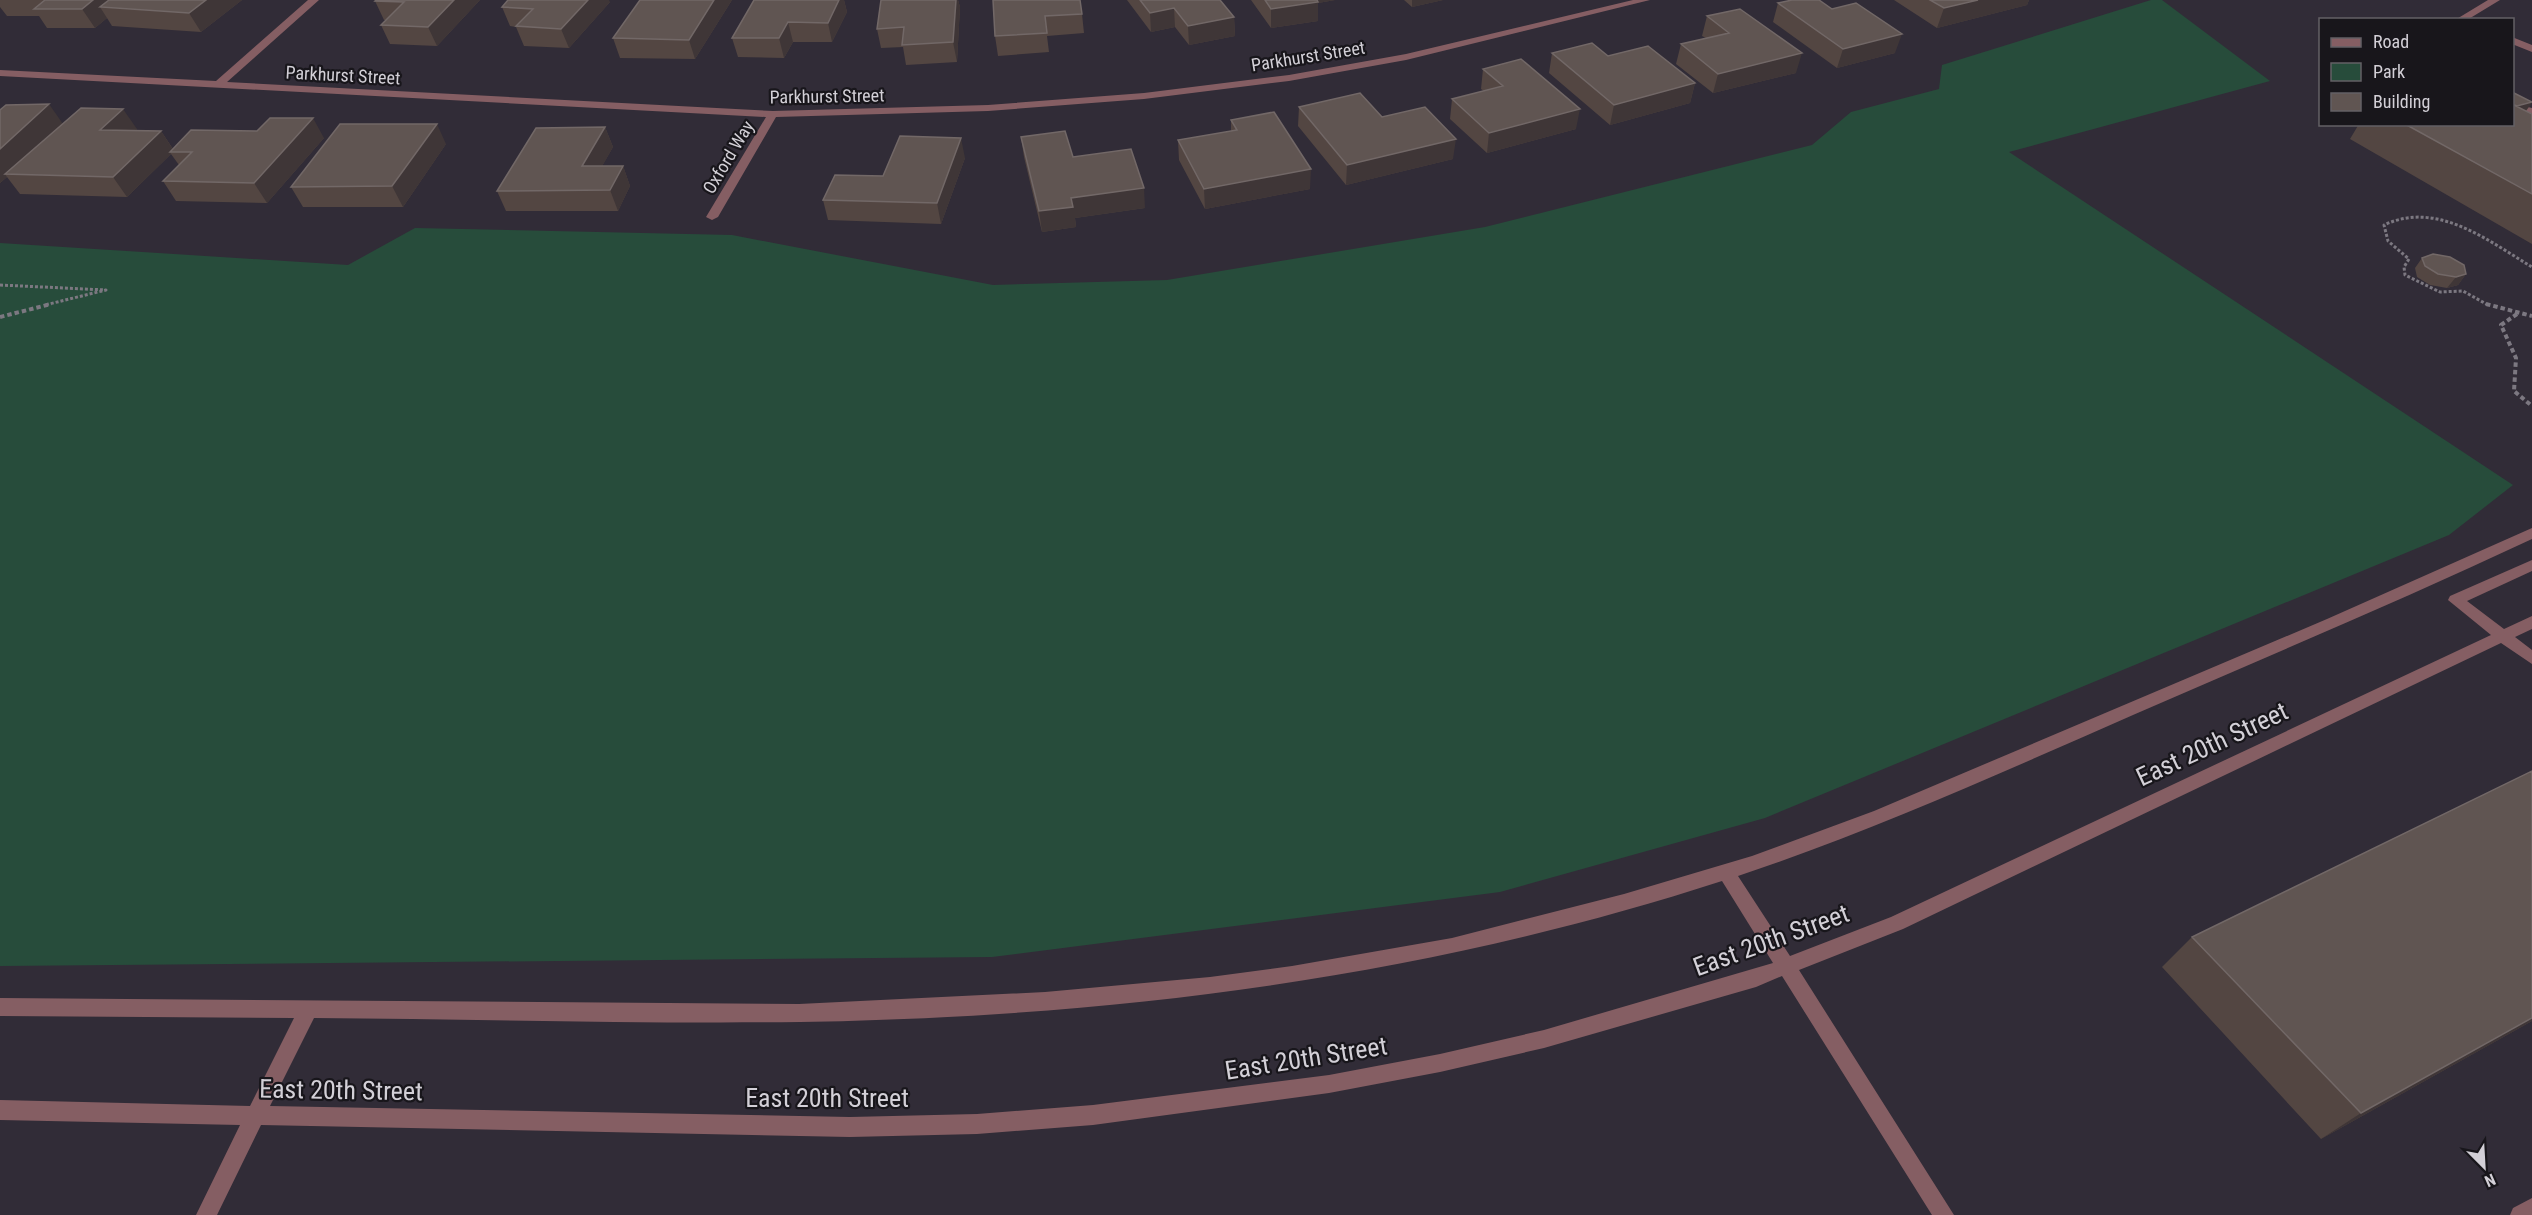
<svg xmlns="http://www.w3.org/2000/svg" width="2532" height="1215" viewBox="0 0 2532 1215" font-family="'Roboto Condensed',sans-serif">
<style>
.green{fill:#274c3b}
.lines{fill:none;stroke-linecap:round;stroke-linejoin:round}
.path-far1{stroke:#7c7881;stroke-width:3;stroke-dasharray:3 2;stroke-linecap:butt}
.path{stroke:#7c7881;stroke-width:4;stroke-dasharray:4.5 3;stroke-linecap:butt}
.minor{fill:#855e63;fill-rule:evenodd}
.wall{fill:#534642}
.shaded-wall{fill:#3f3637}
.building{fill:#605552;stroke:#726867;stroke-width:1.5}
.labels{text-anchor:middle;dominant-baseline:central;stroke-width:4.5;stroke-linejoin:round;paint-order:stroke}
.far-street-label{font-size:18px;fill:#d3d0d7;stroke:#18161b}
.near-street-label{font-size:26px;fill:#d3d0d7;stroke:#18161b}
</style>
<rect width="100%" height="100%" fill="#312c37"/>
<path class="green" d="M2151,0h11l108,81 -261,71 504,333 -64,50 -684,283 -265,74 -508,65 -992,9v-723l348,22 67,-37 317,7 261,50 174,-5 318,-53 327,-82 39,-33 88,-23 3,-24z"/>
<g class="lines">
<path class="path-far1" d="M0,285l106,5 -61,15
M2488,305l-25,-14 -23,1 -35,-17 -1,-8 5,-8 -21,-18 -4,-16c53,-25 103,15 148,42"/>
<path class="path" d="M2486,304l46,12
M2517,314l-16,11 15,33 -2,33 18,15
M0,317l51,-13"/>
<path class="minor" d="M308,0h11l-92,82 546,29 215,-6 156,-12 145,-18 117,-21 227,-54h17l-244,60 -117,21 -145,18 -156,12 -212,6 -58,100 -6,3 -6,-3 60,-100 -766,-41v-6l216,11z
M2488,0h12l-33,20h-12z
M2512,37l20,8v7l-20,-8z
M2528,107l4,1v26l-8,-6 -1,-18z
M2532,528v11c-132,62 -266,118 -399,176 -130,57 -260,116 -395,161l52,80 101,-39 600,-282 -43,-35 2,-4 82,-36v11l-65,30 37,28 28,-13v13l-17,8 17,13v14l-31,-21 -598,286 -104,41 155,245h-22l-150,-239 -26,11 -212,61 -104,24 -111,21 -236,32 -116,9 -127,3 -589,-12 -44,90h-21l44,-90 -240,-5v-20l250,6 44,-88 -294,-2v-18l799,6 246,-12 165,-15 82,-11 160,-28 172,-44 128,-38 122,-45 453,-192zM1722,881l51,82 -229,67 -104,24 -111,21 -236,30 -116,9 -127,3 -580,-11 44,-88c162,1 324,6 486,4 312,-5 624,-44 922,-141z
M2532,1198v17h-22l3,-7z"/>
</g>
<path class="wall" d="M0,0h242l-41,32 -89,-6 -5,-8 -12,10h-48l-8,-12h-32l-7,-9z
M376,0h104l-43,46 -47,-2 -9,-19 5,-5h-2l-9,-19z
M732,0l-37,59 -75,-1 -7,-20z
M754,0h90l3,12 -15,30h-39l-9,16 -46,-1 -6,-19z
M881,0h77l2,7 -3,55 -51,3 -3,-18 -22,1 -4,-19z
M993,0l89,14 2,19 -37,3 2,16 -51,4 -3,-20z
M1127,0h93l14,17 1,19 -46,9 -14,-18 -24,5z
M1251,0h84l-17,3v18l-47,7z
M1404,0h39l-31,7z
M1894,0h135l-2,5 -90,23z
M610,2l-41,46 -45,-2 -8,-19 -6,-1 -8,-19z
M1778,3l117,50 -58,15 -64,-46z
M1707,16l89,57 -83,20 -37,-29 5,-20 25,-6 -4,-2z
M1552,53l143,30 -5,20 -80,22 -61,-52z
M1483,69l93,60 -89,24 -37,-34 2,-20 32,-8 -3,-2z
M2532,103l-6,8 6,3v130l-182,-105 9,-15h153z
M1299,107l83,10 71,42 -107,26 -48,-59z
M0,110l63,14 74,5 -3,2h27l12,18 151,-11 -57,65 -91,-2 -13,-20 16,-16 -8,-11 -44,43 -107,-3 -13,-17 -7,6z
M1231,120l79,69 -105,20 -26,-49 -1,-20 53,-9z
M605,127l8,20 -11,19h21l7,20 -12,25h-112l-9,-20z
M1021,137l52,20 72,51 -70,10 1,9 -34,5 -18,-75z
M446,144l-43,63h-100l-12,-20z
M965,158l-24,66 -113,-4 -5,-20z
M2422,258l44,16 -8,11 -11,3 -17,-3 -13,-8 -2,-9z
M2532,771v250l-211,118 -159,-172 30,-30z"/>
<path class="shaded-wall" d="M93,0h34l-27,7 7,11 -12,10 -13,-19z
M206,0h36l-41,32 -12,-19z
M454,0h26l-43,46 -9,-19z
M588,0h21l1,2 -41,46 -8,-19z
M714,0h18l-37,59 -6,-19z
M839,0h5l3,12 -15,30 -4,-19z
M956,0h2l2,7 -3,55 -4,-20z
M1306,0h29l-17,3v18l-47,7v-19z
M1412,0h31l-31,7z
M1978,0h51l-2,5 -90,23 7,-20z
M1174,8l1,19 -24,5 -1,-19z
M1234,17l1,19 -46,9 -1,-19z
M788,22l5,20 -9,16 -5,-20z
M1902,34l-7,19 -58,15 6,-19z
M1802,53l-6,20 -83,20 5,-19z
M1695,83l-5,20 -80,22 4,-20z
M2532,102l-7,10 -13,-4z
M49,104l14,20 -58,50 2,3 -7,6v-34z
M123,109l14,20 -23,21 -14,-20z
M1580,109l-4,20 -89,24 2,-20z
M313,118l11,20 -57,65 -13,-20z
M437,124l9,20 -43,63 -11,-21z
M605,127l8,20 -22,39 -9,-20z
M161,131l13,20 -4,1 1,2 -44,43 -14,-20z
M961,138l4,20 -24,66 -4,-21z
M1456,139l-3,20 -107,26 1,-20z
M623,166l7,20 -12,25 -8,-21z
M1311,169l-1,20 -105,20 -1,-20z
M1144,188l1,20 -70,10 1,9 -34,5 -3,-21 32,-13z
M2466,274l-8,11 -11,3 9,-11z
M2532,1018v3l-211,118 40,-26z"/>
<path class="building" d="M45,0h48l-11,9h-48z
M109,0h97l-17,13 -89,-6z
M376,0h78l-26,27 -47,-2 23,-23 -29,-1z
M508,0h80l-27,29 -45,-3 17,-17 -31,-2z
M640,0h74l-25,40 -76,-2z
M754,0h85l-11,23 -40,-1 -9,16h-47z
M881,0h75l-3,42 -51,3 2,-18 -27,2z
M993,0h87l2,14 -37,2 2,17 -52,3z
M1140,0h80l14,17 -46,9 -14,-18 -24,5z
M1265,0h52l1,2 -47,7z
M1792,0h27l13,9 24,-6 46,31 -59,15 -65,-46z
M1930,0h48l-34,8z
M1740,9l62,44 -84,21 -37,-30 48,-11 -22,-17z
M1592,43l16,13 40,-10 47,37 -81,22 -62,-52z
M1521,59l59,50 -91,24 -37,-34 51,-13 -20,-17z
M2512,92l20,10 -15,4 -5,-2z
M1360,93l22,24 43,-10 31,32 -109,26 -48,-58z
M49,104l-49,45v-39l6,-5z
M2512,104l20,10v80l-127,-70h107z
M81,108l42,1 -23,21 61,1 -48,46 -108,-3z
M1274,112l37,57 -107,20 -26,-49 59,-10 -6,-10z
M270,118h43l-59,65 -91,-2 29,-29h-22l21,-22 66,1z
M340,124h97l-45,62 -101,1z
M605,127l-23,39h41l-13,24 -113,1 39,-63z
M1065,131l8,26 58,-8 13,39 -73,10 2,9 -34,4 -18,-74z
M900,136l61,2 -24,65 -114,-3 12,-25 48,1z
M2433,254l17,3 14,8 2,9 -10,3 -18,-3 -13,-8 -3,-8z
M2532,771v247l-171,95 -169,-176z"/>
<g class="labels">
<g class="far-street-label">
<text transform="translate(1308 56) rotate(-9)">Parkhurst Street</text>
<text transform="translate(343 75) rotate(3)">Parkhurst Street</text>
<text transform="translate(827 96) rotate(-1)">Parkhurst Street</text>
<text transform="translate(728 157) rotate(-59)">Oxford Way</text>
</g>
<g class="near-street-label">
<text transform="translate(2212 744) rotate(-25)">East 20th Street</text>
<text transform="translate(1771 940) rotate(-20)">East 20th Street</text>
<text transform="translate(1306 1058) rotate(-9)">East 20th Street</text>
<text transform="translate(341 1090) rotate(1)">East 20th Street</text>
<text x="827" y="1098">East 20th Street</text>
</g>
</g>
<rect x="2319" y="18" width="195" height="108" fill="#18161b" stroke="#636066" stroke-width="1.5"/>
<rect x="2331" y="38" width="30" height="9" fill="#855e63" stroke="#636066" stroke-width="1.5"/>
<text x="2373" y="48" font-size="18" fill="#d3d0d7">Road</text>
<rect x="2331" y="63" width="30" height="18" fill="#274c3b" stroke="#636066" stroke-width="1.5"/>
<text x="2373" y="78" font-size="18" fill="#d3d0d7">Park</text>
<rect x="2331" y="93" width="30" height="18" fill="#605552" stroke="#636066" stroke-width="1.5"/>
<text x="2373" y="108" font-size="18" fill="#d3d0d7">Building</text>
<g transform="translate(2484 1167) rotate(156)" stroke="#18161b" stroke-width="4.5" paint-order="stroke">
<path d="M0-4.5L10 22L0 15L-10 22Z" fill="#d3d0d7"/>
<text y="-9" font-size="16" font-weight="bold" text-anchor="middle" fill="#d3d0d7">N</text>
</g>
</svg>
